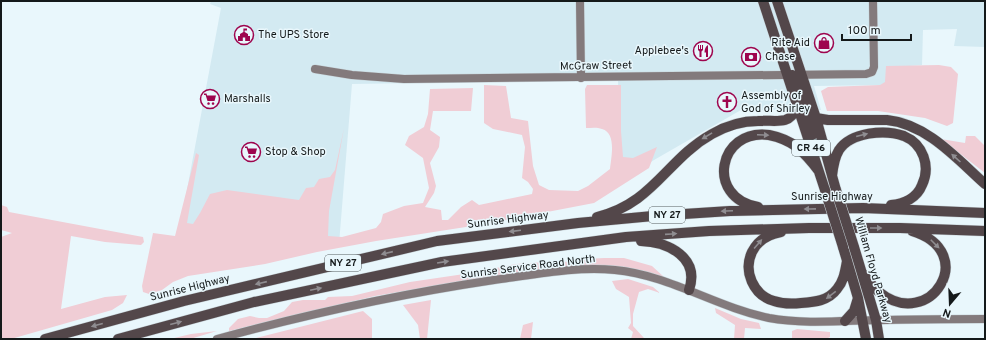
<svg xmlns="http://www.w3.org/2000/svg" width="986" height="340" viewBox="0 0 986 340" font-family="Overpass,sans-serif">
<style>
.built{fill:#d3eaf2}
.green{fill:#f0cdd5}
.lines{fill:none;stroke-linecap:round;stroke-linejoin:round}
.secondary-casing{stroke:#c7d3d8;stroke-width:9}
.highway-casing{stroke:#c7d3d8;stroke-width:11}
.secondary{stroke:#837a7c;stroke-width:8}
.highway{stroke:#53474a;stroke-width:10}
.highway-bridge-casing{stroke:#c7d3d8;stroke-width:11;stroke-linecap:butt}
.highway-bridge{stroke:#53474a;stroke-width:10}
.oneway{fill:#8f8d91}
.labels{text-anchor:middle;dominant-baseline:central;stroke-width:3;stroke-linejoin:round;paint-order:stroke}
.shield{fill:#e9f7fc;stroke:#545c5e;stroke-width:1}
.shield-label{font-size:10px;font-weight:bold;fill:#14191a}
.poi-label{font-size:11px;fill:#14191a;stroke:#e9f7fc;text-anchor:start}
.street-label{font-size:11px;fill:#14191a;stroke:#e9f7fc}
</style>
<rect width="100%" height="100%" fill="#e9f7fc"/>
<path class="built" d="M211,1h774v46l-31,-1 3,-17 -34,1 -1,35 -36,3 2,17 -74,1 7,24h-80l-87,50 -33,21 -3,-101 -266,4 -13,160 -162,-1 44,-235 -11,-4z"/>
<path class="green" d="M939,65l12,2 7,7 -5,49 -6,3 -22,-8 -47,-7h-51l-6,-20 7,-4 52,-2 5,-3 1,-16z
M484,85l22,1 5,32 17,3 5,45 6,19 10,5 29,1 10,-5 22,-17c1,-11 7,-36 -8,-40 -5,-2 -11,-1 -16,-1l-1,-39 2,-4h34v46l2,26 10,1 24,-11 -8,21 -55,35 -109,21 -109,17 -59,11 -52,12 -77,12 -15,6 -11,8 -13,4 -6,-2 -1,-6 11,-53 22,3 21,-83 3,2 -12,68 6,1 7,-11 10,-19 17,-4 72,10 7,-12 8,-1 5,-8 11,-2 5,-7 9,-42 -15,83 -1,25 14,1 34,-9 5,-6 2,-8 21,-8 19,-3 6,-15 -6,-30 -18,-13 4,-9 15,-9 4,-13 2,-25 43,-1 -2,23h-38l-3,19 10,7 -1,10 -9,16 6,23 -2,7 -9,14 16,3 1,10h6l13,-13 11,-7 7,5 53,-11 1,-5 -5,-7 -6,-4 3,-31 -3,-12 -29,-6 -9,-6z
M966,136h9l10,10v27l-44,-34 24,4z
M1,205l6,2 2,5 134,25 1,5 -3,3 -36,-3 -34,-6 -10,73 44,-12 22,-2 -4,8 -11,7 -101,29h-10v-102l11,-4 -11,-3z
M604,258h20l28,8 12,11 -34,-9 -67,-2 -71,10 -117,20 -146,35v-3l9,-9 12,-3 9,2h8l17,-7 8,-9 11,-2h22l3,-3 24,-1 58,-14 61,-9 45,-9 44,-3 8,1 17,-3z
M628,279l25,8 7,6 -12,-4 -9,3 -6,22v12l11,12 -13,1 2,-7 -5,-4 3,-5 -2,-26 -13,-8 -4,-8z
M431,300l-4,39h-7l-2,-14 -15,-20z
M715,308l26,11 18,4 2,6 -16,-1 -1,11h-10l1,-14 -19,-12z
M363,311l9,8v20h-120z
M533,322l-2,17h-11l3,-14z
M797,329l33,3v5l-4,2h-34v-8z
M217,331l-27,8h-20l21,-5z"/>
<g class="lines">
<defs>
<path id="secondary" d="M580,1l1,77
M315,69l37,6 52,4 462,-5 6,-2 2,-5 -1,-66
M217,339c91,-25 183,-45 277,-59 39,-5 81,-14 121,-10 54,5 101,37 154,48 38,7 79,2 118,2 32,-1 65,-1 98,-1"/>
<path id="highway" d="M763,1l62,189
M777,1l39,117 20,72
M792,75l4,6 18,53
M816,118l12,2h59c40,4 70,39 98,64
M832,176c1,-9 2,-18 7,-26 12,-18 46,-21 65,-14 19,8 27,30 18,49 -5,13 -18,19 -31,20
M758,207c-53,-9 -40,-79 11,-72 10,2 20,6 28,12 8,7 15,15 21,23
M597,217c56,-13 70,-58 115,-83 14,-8 29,-13 46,-13 9,-1 19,1 27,-1 7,-2 10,-8 12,-13
M781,232c-12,2 -23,8 -29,20 -9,19 1,43 22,49 9,3 18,3 27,2 14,-1 27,-2 36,-14 7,-8 8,-18 10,-28
M641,241c28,1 59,17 48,49
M843,247l15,51 8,41
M854,247l22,73 3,19
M863,274c5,6 10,13 16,18 51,41 102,-40 33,-61
M845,321l9,-10 4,-13
M45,339l139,-38 253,-60 141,-18 75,-7 77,-5 133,-3 122,5
M118,339l136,-37 188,-40 184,-25 83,-6 100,-3h91l85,3"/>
</defs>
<use href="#secondary" class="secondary-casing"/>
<use href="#highway" class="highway-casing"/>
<use href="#secondary" class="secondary"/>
<use href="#highway" class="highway"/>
<defs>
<path id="highway-bridge" d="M825,190l18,57
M836,190l18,57"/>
</defs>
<use href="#highway-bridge" class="highway-bridge-casing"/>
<use href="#highway-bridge" class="highway-bridge"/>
</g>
<defs><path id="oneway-solid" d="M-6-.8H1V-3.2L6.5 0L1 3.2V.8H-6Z"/></defs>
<g class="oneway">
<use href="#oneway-solid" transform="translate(763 135) rotate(3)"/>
<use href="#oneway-solid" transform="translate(862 135) rotate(-14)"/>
<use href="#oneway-solid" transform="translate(707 136) rotate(149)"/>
<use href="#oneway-solid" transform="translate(956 158) rotate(-138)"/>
<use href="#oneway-solid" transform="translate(810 209) rotate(179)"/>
<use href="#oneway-solid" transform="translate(727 211) rotate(177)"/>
<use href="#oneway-solid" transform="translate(876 228)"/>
<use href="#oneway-solid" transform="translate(515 231) rotate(173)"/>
<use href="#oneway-solid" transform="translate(671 234) rotate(-4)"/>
<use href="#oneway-solid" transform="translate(758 244) rotate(-49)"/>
<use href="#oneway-solid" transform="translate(935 244) rotate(45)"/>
<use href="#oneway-solid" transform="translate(387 253) rotate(167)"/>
<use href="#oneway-solid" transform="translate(443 262) rotate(-9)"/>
<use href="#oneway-solid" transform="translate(261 283) rotate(167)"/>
<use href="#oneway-solid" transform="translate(316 289) rotate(-12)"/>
<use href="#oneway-solid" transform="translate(831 295) rotate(143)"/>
<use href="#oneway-solid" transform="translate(176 323) rotate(-15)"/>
<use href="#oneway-solid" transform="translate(97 325) rotate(165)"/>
</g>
<defs>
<symbol id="civic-ring" viewBox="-11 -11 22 22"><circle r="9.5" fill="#e9f7fc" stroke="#9e054e" stroke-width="1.5"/><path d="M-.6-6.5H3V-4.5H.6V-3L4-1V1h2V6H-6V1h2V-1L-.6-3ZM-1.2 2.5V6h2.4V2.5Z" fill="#9e054e"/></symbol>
<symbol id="shop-ring" viewBox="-11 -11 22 22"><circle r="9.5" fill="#e9f7fc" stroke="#9e054e" stroke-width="1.5"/><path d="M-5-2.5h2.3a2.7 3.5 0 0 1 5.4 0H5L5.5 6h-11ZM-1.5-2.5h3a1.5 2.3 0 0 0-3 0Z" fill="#9e054e"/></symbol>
<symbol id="restaurant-ring" viewBox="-11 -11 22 22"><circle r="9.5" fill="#e9f7fc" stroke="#9e054e" stroke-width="1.5"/><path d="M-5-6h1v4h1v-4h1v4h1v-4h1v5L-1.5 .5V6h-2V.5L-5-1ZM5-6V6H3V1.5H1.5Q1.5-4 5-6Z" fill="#9e054e"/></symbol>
<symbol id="bank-ring" viewBox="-11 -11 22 22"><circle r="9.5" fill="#e9f7fc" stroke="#9e054e" stroke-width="1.5"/><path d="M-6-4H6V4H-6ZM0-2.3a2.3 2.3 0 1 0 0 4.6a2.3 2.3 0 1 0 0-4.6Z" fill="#9e054e"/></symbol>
<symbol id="supermarket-ring" viewBox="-11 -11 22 22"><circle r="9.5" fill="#e9f7fc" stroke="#9e054e" stroke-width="1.5"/><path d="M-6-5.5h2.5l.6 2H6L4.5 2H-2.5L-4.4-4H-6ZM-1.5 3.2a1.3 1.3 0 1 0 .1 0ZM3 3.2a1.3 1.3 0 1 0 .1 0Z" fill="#9e054e"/></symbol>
<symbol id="church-ring" viewBox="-11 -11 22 22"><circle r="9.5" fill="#e9f7fc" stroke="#9e054e" stroke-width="1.5"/><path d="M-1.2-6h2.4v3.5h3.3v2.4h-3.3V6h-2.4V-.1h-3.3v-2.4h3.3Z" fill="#9e054e"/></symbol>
</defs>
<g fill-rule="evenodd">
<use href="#civic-ring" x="233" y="24" width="22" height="22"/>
<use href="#shop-ring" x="813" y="32" width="22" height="22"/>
<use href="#restaurant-ring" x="692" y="40" width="22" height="22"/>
<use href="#bank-ring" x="740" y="46" width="22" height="22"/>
<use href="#supermarket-ring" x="199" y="88" width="22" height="22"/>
<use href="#church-ring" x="716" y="91" width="22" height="22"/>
<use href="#supermarket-ring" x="240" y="141" width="22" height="22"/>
</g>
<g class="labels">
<g class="shield">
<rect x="792" y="140" width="38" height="16" rx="3"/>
<rect x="649" y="207" width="36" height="16" rx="3"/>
<rect x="325" y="255" width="36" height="16" rx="3"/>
</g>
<g class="shield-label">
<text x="811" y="148">CR 46</text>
<text x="667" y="215">NY 27</text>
<text x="343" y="263">NY 27</text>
</g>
<g class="poi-label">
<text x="258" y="35">The UPS Store</text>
<text x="810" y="43" text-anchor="end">Rite Aid</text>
<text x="689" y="51" text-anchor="end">Applebee's</text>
<text x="765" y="57">Chase</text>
<text x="741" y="96">Assembly of<tspan x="741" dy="13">God of Shirley</tspan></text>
<text x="224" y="99">Marshalls</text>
<text x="265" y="152">Stop &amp; Shop</text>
</g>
<g class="street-label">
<text transform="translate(596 66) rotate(-1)">McGraw Street</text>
<text x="832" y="197">Sunrise Highway</text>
<text transform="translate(508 220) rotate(-7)">Sunrise Highway</text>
<text transform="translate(528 267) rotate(-7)">Sunrise Service Road North</text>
<text transform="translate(873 270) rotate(74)">William Floyd Parkway</text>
<text transform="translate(190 288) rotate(-14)">Sunrise Highway</text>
</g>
</g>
<rect width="986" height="340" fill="none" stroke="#14191a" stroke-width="4"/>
<g transform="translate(950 304) rotate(199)" stroke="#e9f7fc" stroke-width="3" paint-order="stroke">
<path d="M0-3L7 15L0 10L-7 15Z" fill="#14191a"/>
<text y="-6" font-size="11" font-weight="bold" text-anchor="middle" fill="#14191a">N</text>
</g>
<path d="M842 34v6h69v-6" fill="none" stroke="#14191a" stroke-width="2"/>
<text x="848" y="34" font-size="12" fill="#14191a" stroke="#e9f7fc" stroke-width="3" paint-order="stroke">100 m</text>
</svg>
